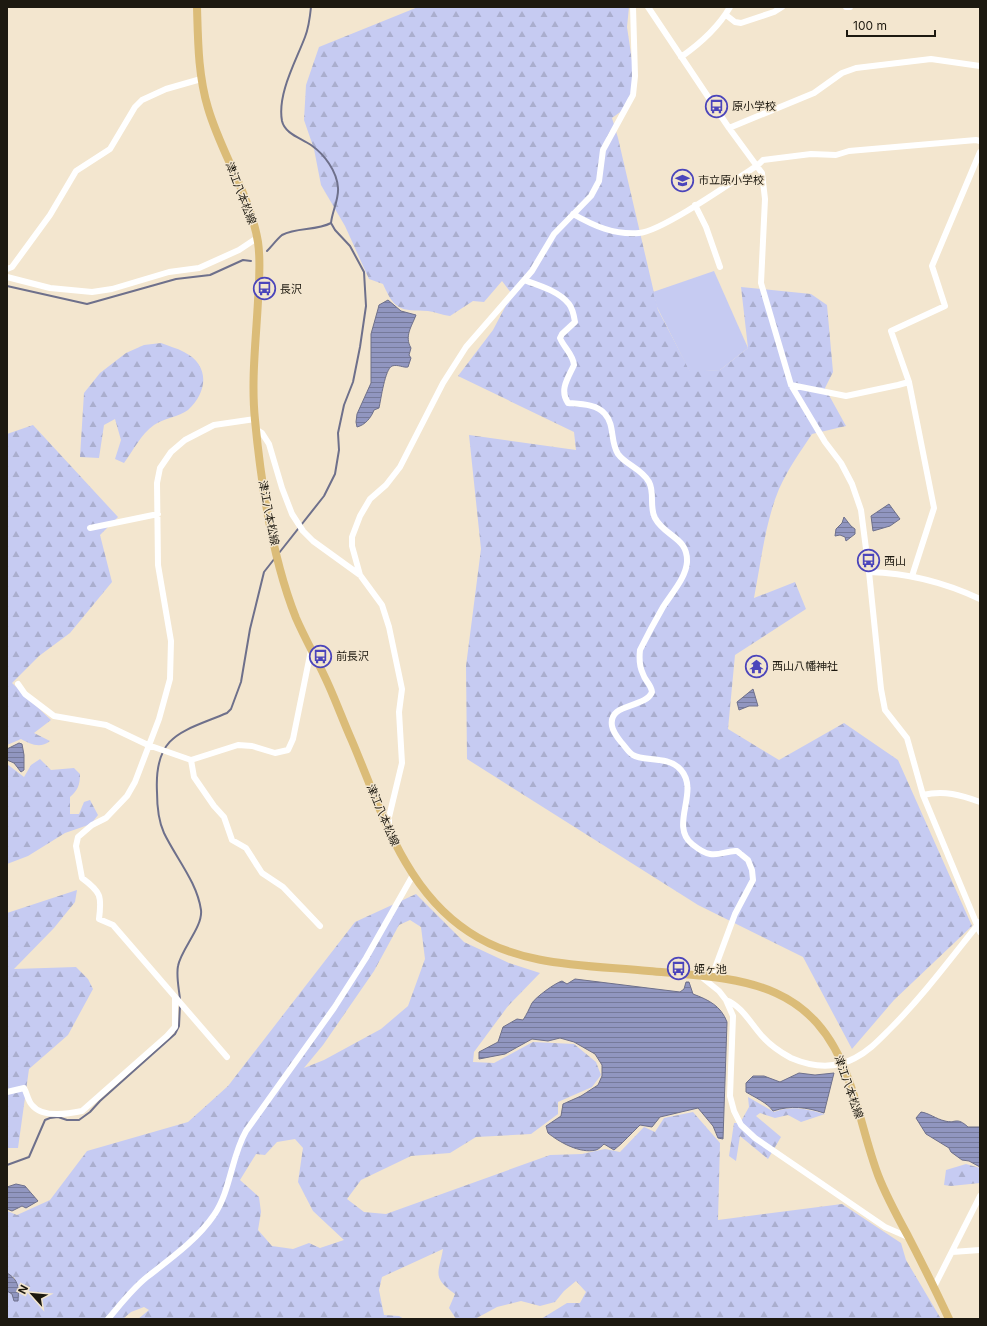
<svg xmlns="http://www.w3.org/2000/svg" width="987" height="1326" viewBox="0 0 987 1326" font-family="Inter,'Noto Sans JP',sans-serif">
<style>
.forest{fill:url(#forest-firs);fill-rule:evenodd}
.garden{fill:#c6cbf2}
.water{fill:url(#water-rules);stroke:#6e708b}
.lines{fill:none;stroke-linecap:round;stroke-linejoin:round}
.stream{stroke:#6e708b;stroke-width:2}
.minor{stroke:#fff;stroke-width:6}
.major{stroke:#dbbc78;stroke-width:8}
.labels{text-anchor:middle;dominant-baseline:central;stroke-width:3;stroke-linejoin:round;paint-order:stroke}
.poi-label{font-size:11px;fill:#1d1910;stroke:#f3e6cf;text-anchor:start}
.street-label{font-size:11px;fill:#1d1910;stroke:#f3e6cf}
</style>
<defs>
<pattern id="forest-firs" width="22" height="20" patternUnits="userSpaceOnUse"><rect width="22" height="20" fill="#c6cbf2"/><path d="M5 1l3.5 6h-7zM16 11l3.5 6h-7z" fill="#aaaece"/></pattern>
<pattern id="water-rules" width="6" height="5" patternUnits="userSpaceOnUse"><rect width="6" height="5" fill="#9196c0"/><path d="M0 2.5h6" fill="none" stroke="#767a9b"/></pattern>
</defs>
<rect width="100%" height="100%" fill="#f3e6cf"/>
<path class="forest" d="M418,7h211l-2,20 8,54 -8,26 -15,11 6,20 40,172 32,61 30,-1 28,-22 -7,-61 70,7 16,11 6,67 -8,16 21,38 -34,8c-12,18 -24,35 -33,55 -14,34 -18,73 -25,109l41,-16 11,27 -71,46 -7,74 51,31 65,-37 54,37 74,166 -78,74 -42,49 -49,-92 -105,-52 -231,-146 -1,-93 15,-117 -12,-114 107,15 -2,-18 -116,-56 35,-46 19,-36 -10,-13 -18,21 -11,-1 -23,15c-8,-1 -15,-4 -22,-5 -28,-1 -33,0 -45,-27l-14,-5 -24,-53 -24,-41 -7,-36 -10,-29 2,-35 13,-38z
M161,343c7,3 16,5 23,9 26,13 24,40 4,58 -9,7 -24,8 -34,15 -13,9 -21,26 -30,38l-9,-4 6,-19 -6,-21 -11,6 -5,33 -19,-1 4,-64 16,-20 26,-20 18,-8z
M33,425l85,92 -18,18 12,47 -42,51 -31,23 -27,27 39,37 -17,13 16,8c-10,8 -20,3 -29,-2l-14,6v-311z
M40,759l11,11 23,-2 6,6c0,11 -2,16 -10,23v17h9l5,-12 6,-2 8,15 -7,9 -26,9 -37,23 -21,8v-100l17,13 7,-12z
M77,890l-2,12 -21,26 -40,41 62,-2 12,12 5,10 -25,46 -39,34 -11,79h-11v-235z
M416,894l48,48 45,21 31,10 -32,33 -34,46 -1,10 21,1 39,-21 41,2 22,18 5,13 -9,12 -34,15v12l-27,20 -55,3 -26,16 -39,3 -50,24 -14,19 17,13 22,2 164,-59 32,-1 23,-5 15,3 24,-25 11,5 9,-14 29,-6 27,31 -2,77 124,-16 59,39 5,17 35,59h-400l26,-16h13l6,-11 -10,-11 -12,10 -9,11 -15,4 -19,-5 -24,6 -22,12h-19l-7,-11 6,-14c-24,-17 -16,-21 -12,-45l-61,28 -3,13 5,25 15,1 5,3h-266l11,-9 -5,-3 -13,5 -8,7h-116v-28l5,3 2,7 1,-23 -8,-5v-62l10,4 33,-15 37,-49 101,-29 40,-36 127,-164zM410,920l11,7 4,32 -17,47 -27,23 -57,31 -20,8 19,-23 51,-74 25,-46zM295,1139l8,9 -5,34 15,29 31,29 -24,8 -11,-5 -16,6 -21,-3 -14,-16 3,-18 -2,-15 -19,-17 16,-26 9,1 12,-13z
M748,1097l26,15c19,-7 31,-3 51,2l-24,8 -13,-7 -13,3 -15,-5 -4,3 25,21 -13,22 -28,-23 -4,25 -7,-5 5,-33h6l9,-16z
M966,1164l14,4v15l-29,3 -7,-1 2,-15z"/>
<path class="garden" d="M714,271l34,77 -28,22 -30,2 -33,-65 -4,-15z"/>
<path class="water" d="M388,300l13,11 15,4c-4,11 -12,21 -5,33l-2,7 2,3 -3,9c-5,1 -10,-3 -16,-1 -7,3 -11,33 -13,42l-5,2c-3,8 -9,15 -17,17l-1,-5 1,-8 14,-31v-49l7,-25 1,-4z
M889,504l11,15 -10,7 -17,5 -2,-15z
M844,517l7,9 4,3v5l-9,7 -1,-4 -5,-2 -5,1 1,-7 6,-6z
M753,689l5,17h-9l-10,4 -2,-8z
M19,743l3,1 2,11v15l-3,2 -7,-9 -7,-3v-11z
M575,979l105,13 4,-3 2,-7h3l4,12c16,6 28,12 34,28l-4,117 -5,-1 -5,-12 -15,-18 -38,9 -8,10 -12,-2 -18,18 -8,7 -10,-6c-2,2 -5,5 -8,6 -16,4 -37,-8 -48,-17l-2,-7 15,-10 2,-12 18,-8 17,-11 4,-9v-11l-7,-11 -21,-12 -14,-4 -12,3 -16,-2 -27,15 -26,5v-7l19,-10 5,-15 14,-8 6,1c4,-6 6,-11 9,-17 4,-6 23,-20 30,-22l5,3z
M799,1073l16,2 19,-2 -10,40c-18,-6 -33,-8 -51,-2 -5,-8 -19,-14 -27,-19v-9l7,-7h11l16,6z
M921,1112c8,1 15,7 24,9 11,3 11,-5 23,6h12v40l-11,-6 -7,-1 -11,-8 -2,-4 -23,-14 -10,-16z
M16,1184l9,2 13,15 -12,7 -4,-2 -10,5 -5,-2v-22z
M7,1273c12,7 12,15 11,28h-4l-2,-7 -5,-3z"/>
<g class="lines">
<path class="stream" d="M267,251c5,-5 10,-12 15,-16 15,-8 34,-4 49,-12
M7,286l80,18 89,-25 34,-4 33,-15 8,1
M279,553l45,-57 11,-22 4,-24 -1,-17 6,-28 9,-23 7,-35 6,-41 -2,-34 -14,-26 -15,-16 -4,-7c1,-11 8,-24 7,-35 -1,-17 -14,-34 -27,-43 -10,-7 -26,-11 -29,-24 -5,-27 14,-60 23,-84 4,-10 5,-20 6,-30
M180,999c-1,-10 -4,-23 -2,-33 3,-17 25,-39 23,-56 -4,-28 -25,-52 -37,-77 -6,-13 -7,-27 -7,-41 -3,-58 25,-60 70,-79l4,-4 10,-27 9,-53 14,-57 11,-14
M7,1165l22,-8 16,-37 5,-2 8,-1 9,3h12l11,-8 10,-11 75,-67 4,-8 1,-21"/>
<path class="minor" d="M648,7l81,121 33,45 3,26 -4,84 30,102 34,57 16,21 11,21 9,26 8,62 12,117 4,21 22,28 16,57 57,137
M846,7h4
M726,15l9,7 6,1 33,-11 8,-5
M681,57c20,-14 37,-29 49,-50
M729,128l85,-35 28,-20 14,-5 75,-9 49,7
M695,205l11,22 14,40
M573,214c21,12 41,21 66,19 22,-1 96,-53 119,-68l5,-5 48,-6 25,1 13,-4 127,-11 4,1
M7,269l5,-2 38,-52 26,-44 34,-22 25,-42 7,-7 24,-11 35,-10
M7,277l43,11 42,4 20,-3 57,-17 30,-4 40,-18 18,-12
M524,280c14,5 35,11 45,24 4,5 5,12 6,18l-13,12 -2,4c4,10 13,16 14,27 -6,13 -15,25 -6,38 12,1 29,1 37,11 10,11 5,28 13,40 8,11 24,15 31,28 6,11 0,25 6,36 10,19 33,19 32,44 -1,16 -16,32 -24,45 -8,14 -16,29 -23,43 -1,9 -1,16 3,24 2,7 8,10 9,18 -7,17 -44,10 -40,34 1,6 5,11 9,16 4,4 7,10 12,13 10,7 35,0 48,15 19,22 -12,55 11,74 5,4 11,9 18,10 10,2 18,-4 27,-3l11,9 4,10 1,10 -18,34 -23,62
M791,385l55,11 52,-11 11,-3
M257,430l5,3 7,11 13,44 10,26 11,17 10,10 47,34 22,30 7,22 13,62 -3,23 3,51 -13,54v11
M90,528l68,-14
M869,572c38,1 77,11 111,27
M913,573l21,-65 -25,-126 -18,-51 54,-25 -13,-40 48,-114
M360,575l-8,-29v-9l8,-21 10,-17 16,-14 14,-18 43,-84 23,-36 66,-76 22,-37 37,-38 8,-15 4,-31 30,-55 2,-19 -2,-69
M18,684l7,10 29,22 52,9 42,20 43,15 47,-15 14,1 23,7 13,-3 5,-11 18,-89
M191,760l3,17 20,29 10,11 8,23 14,8 16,25 21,14 37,39
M923,795c21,-5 38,0 57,7
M699,975l20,16 7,9 7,16 -3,80 4,15 7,14 14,13 130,89 23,10
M726,1000c16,6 25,24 36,36 8,9 18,16 29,22 21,9 44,11 64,0 14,-7 24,-18 35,-29 33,-33 61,-71 90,-107
M227,1057l-114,-132 -14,-6c3,-23 2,-27 -17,-41l-6,-32 2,-9 14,-12 14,-7 21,-22 8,-14 24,-63 11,-40 1,-38 -13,-76 -1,-82 3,-15 11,-16 14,-12 29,-15 41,-6
M7,1092l17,-4c3,5 4,13 8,17 10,13 36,9 50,6l85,-75 8,-9v-29
M952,1252l28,-2
M934,1287l46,-91
M108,1319c12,-14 24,-30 39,-42 23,-18 50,-37 67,-62 17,-25 17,-58 32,-84l88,-123 32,-50 47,-83"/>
<path class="major" d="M197,7c1,33 1,68 11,101 13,45 42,87 50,134 3,20 1,40 0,59 -2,39 -7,80 -3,119 6,63 17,138 41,198 10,23 23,45 33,68 8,18 15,37 23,55 29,68 51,148 117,191 52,35 119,33 180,39 90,8 163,7 199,107 12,32 18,65 30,97 8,21 19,41 30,61 14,27 28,55 41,83"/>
</g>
<defs>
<symbol id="bus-ring" viewBox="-11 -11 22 22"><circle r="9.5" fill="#f3e6cf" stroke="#4b45bb" stroke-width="1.5"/><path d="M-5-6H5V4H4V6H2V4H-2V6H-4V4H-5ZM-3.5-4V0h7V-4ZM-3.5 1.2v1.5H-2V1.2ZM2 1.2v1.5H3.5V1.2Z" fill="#4b45bb"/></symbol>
<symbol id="school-ring" viewBox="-11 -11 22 22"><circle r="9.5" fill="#f3e6cf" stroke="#4b45bb" stroke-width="1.5"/><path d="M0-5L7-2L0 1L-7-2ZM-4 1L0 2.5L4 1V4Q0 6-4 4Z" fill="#4b45bb"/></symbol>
<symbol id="temple-ring" viewBox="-11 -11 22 22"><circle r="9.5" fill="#f3e6cf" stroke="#4b45bb" stroke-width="1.5"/><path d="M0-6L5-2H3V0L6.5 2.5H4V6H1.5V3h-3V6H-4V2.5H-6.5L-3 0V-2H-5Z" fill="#4b45bb"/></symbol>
</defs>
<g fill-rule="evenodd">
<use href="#bus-ring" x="704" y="94" width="25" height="25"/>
<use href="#school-ring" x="670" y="168" width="25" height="25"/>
<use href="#bus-ring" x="252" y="276" width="25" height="25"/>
<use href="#bus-ring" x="856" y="548" width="25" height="25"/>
<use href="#bus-ring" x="308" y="644" width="25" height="25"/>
<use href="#temple-ring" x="744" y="654" width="25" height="25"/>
<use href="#bus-ring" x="666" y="956" width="25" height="25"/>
</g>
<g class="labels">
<g class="poi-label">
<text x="732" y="106">原小学校</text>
<text x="698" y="180">市立原小学校</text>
<text x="280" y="289">長沢</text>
<text x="884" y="561">西山</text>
<text x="336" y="656">前長沢</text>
<text x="772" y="666">西山八幡神社</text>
<text x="694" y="969">姫ヶ池</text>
</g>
<g class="street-label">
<text transform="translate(241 193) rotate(69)">津江八本松線</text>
<text transform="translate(269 513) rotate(79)">津江八本松線</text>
<text transform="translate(383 815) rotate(67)">津江八本松線</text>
<text transform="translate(849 1087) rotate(71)">津江八本松線</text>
</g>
</g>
<rect width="987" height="1326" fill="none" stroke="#1d1910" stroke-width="16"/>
<g transform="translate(32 1294) rotate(297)" stroke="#f3e6cf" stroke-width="3" paint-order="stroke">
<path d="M0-3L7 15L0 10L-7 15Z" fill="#1d1910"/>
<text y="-6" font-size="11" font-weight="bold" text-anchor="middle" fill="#1d1910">N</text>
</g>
<path d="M847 30v6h88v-6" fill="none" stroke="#1d1910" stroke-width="2"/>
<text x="853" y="30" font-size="12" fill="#1d1910" stroke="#f3e6cf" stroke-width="3" paint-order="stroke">100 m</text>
</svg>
